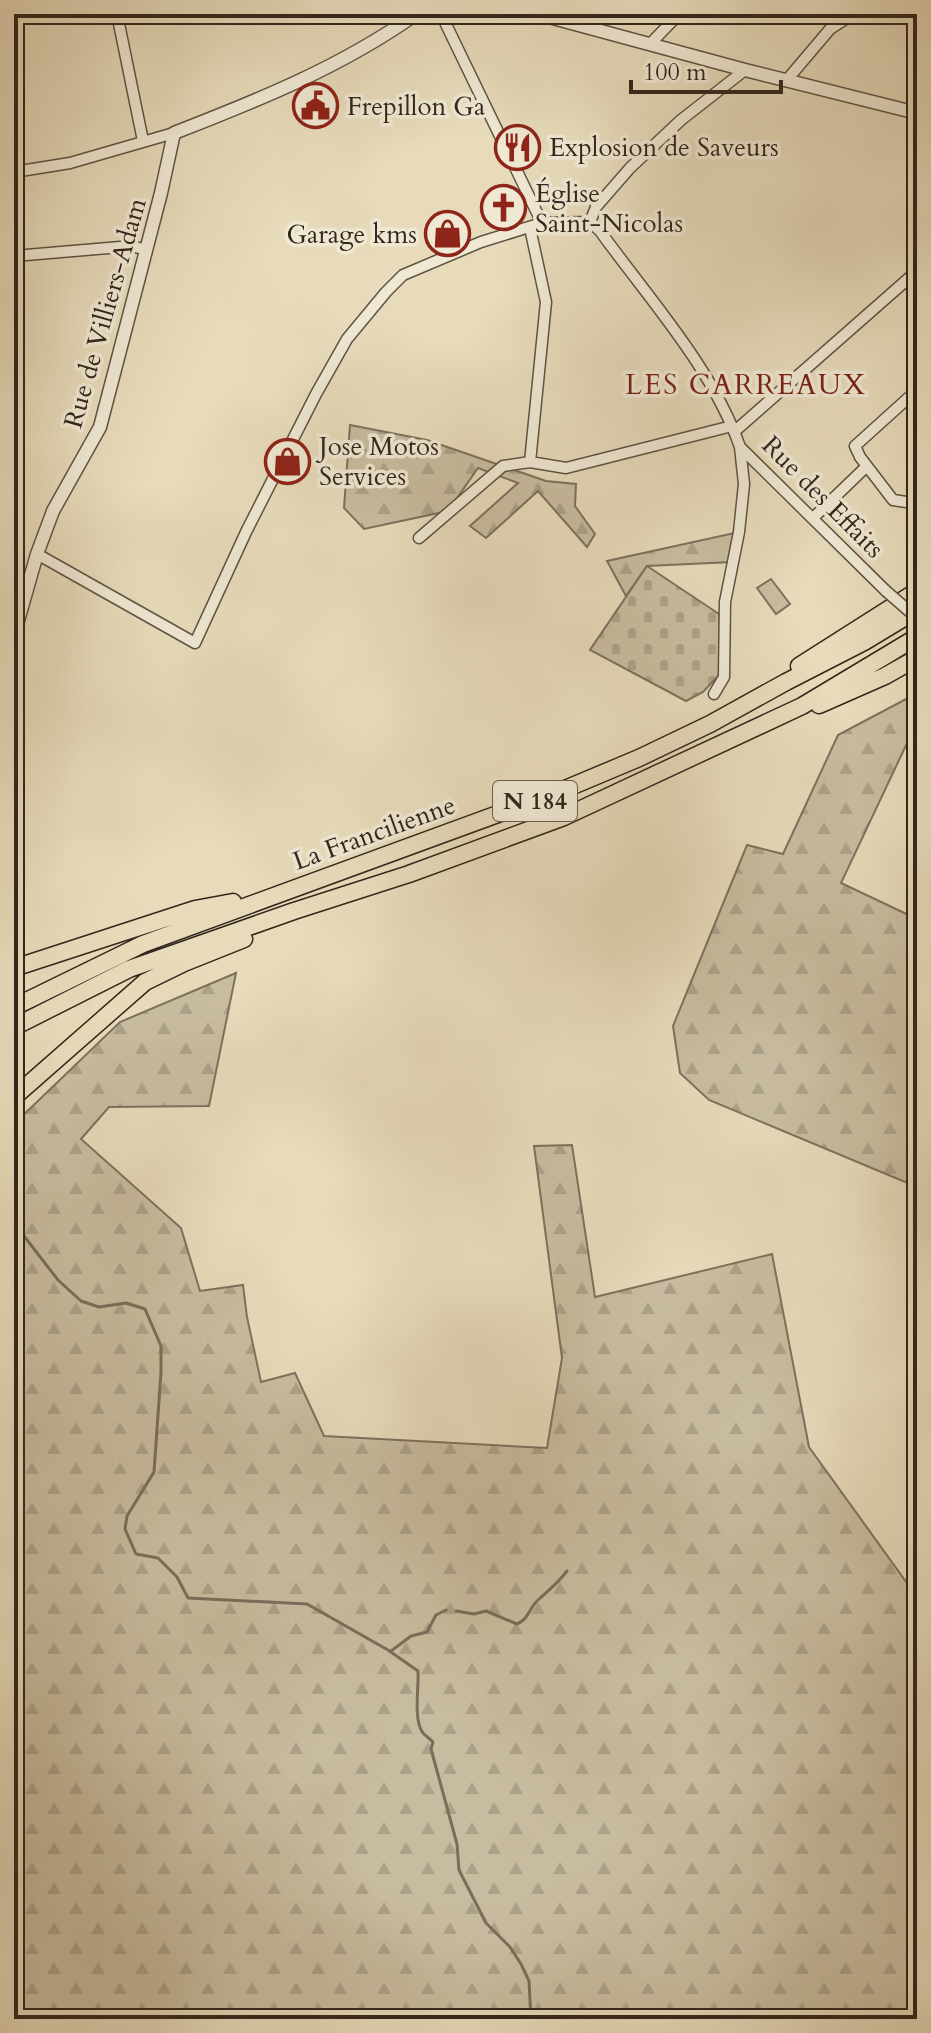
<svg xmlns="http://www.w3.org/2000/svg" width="931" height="2033" viewBox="0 0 931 2033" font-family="Cardo,serif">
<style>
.green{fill:#c8bca0;stroke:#7d715e;stroke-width:2}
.forest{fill:url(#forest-firs);stroke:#7d715e;stroke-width:2}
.cemetery{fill:url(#cemetery-stones);stroke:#7d715e;stroke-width:2}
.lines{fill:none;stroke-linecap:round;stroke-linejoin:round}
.stream{stroke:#796d5b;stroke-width:3}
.minor-casing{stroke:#5f5344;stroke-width:13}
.tertiary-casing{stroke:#5f5344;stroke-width:15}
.trunk-casing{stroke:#32261c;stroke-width:19}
.minor{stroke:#efe8d3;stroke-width:10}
.tertiary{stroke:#efe8d3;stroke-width:12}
.trunk{stroke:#e7dbbb;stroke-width:16}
.minor-bridge-casing{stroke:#5f5344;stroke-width:13;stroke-linecap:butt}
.minor-bridge{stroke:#efe8d3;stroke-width:10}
.labels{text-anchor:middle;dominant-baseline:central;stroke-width:7;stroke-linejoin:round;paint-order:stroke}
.shield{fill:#efe8d3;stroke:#6b6053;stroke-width:2}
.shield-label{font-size:24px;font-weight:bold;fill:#32261c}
.poi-label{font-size:26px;fill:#32261c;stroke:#efe8d3;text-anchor:start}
.street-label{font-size:26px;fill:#32261c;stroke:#efe8d3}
.neighbourhood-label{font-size:28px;letter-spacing:2px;fill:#7a1f14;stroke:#efe8d3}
</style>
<defs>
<pattern id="forest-firs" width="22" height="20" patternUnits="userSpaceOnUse" patternTransform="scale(2)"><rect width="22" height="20" fill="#c8bca0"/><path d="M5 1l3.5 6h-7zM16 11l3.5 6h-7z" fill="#aca189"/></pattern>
<pattern id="cemetery-stones" width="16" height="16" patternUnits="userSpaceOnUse" patternTransform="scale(2)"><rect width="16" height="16" fill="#c8bca0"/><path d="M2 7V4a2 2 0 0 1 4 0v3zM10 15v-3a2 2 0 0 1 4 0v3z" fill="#aca189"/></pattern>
</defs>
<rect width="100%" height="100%" fill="#e7dbbb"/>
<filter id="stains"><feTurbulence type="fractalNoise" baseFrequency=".0025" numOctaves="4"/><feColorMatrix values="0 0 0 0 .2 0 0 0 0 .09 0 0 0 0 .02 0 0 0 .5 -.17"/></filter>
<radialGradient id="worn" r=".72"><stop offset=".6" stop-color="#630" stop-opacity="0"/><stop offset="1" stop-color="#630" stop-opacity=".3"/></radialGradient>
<path class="green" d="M771,579l19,25 -14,10 -19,-26z"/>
<path class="forest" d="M350,425l77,15 119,41 30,3 -1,22 20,28 -8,13 -49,-56 -52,47 -16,-12 48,-43 -40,-15 -30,43 -84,18 -20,-21z
M739,532l-7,30 -85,4 -21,30 -19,-35z
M910,697l7,16v9l-76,161 76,36v268l-208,-87 -29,-27 -7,-47 74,-181 36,9 55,-119z
M236,973l-27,133 -100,1 -28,32 100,89 19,63 43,-6 4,32 14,65 34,-9 29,63 223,12 15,-90 -28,-212 38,-1 23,152 177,-43 37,193 108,150v422h-903v-895l106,-102z"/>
<path class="cemetery" d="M647,566l72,48 1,60 -17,18 -17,9 -96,-51z"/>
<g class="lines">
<path class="stream" d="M14,1223l44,57 23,21 18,6 27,-4 19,6 16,37v26l-7,100 -27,44 -2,13 11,25 22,4 19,19 11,21 119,6 81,46 30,21c1,18 -5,49 5,62 3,3 7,6 10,9l-2,7 26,95 2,26 27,53 24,24 11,17 8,17 2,38
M456,1611l18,3 12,-3 31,13c12,-5 12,-16 21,-24 11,-10 20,-17 29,-29
M391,1651l20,-15 16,-4 9,-17 10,-5"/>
<defs>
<path id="minor" d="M117,14l26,127
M441,14l101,209
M651,43l28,-29
M786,81l44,-52 23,-15
M14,172l56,-9 104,-30
M590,222l6,-15 34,-39 51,-48 64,-50
M530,228l16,74 -16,160
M26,255l106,-9 14,4
M917,390l-62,56 5,11 33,43 20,3 4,-3
M735,431l182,-160
M813,518l54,-52
M419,538l84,-72 27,-4 36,6 166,-42
M37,554l158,89 51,-111 70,-138 31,-55 39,-47 17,-17 78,-33 61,-19 48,-1 10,9c49,68 112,136 140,216l146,144
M14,585h13
M714,694l10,-17 1,-75 14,-70 5,-48 -4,-37"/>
<path id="tertiary" d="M538,14l207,56 172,43
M14,635l23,-81 16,-43 47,-84 61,-234 13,-60c85,-33 167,-66 242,-119"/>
<path id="trunk" d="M799,666l118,-75
M819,705l66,-29 32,-18
M14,968l181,-59 38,-7
M14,1007l129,-63 415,-152 81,-34 71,-34 76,-42 78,-40 53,-32
M14,1027l115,-58 165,-58 115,-37 155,-57 238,-111 115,-69
M14,1097l131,-115 39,-19 60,-24"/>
</defs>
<use href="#minor" class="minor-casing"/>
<use href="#tertiary" class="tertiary-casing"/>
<use href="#trunk" class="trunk-casing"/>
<use href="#minor" class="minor"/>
<use href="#tertiary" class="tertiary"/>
<use href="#trunk" class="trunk"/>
<defs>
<path id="minor-bridge" d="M886,591l31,27"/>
</defs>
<use href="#minor-bridge" class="minor-bridge-casing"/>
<use href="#minor-bridge" class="minor-bridge"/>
</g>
<defs>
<symbol id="civic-ring" viewBox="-11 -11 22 22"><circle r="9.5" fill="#efe8d3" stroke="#8f2418" stroke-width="1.5"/><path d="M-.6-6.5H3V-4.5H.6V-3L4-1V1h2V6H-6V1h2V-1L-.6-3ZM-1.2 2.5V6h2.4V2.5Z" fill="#8f2418"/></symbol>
<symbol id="restaurant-ring" viewBox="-11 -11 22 22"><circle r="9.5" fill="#efe8d3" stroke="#8f2418" stroke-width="1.5"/><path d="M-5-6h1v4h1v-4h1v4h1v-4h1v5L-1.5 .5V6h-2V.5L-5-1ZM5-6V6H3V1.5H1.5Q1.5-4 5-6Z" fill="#8f2418"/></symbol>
<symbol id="church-ring" viewBox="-11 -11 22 22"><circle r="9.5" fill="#efe8d3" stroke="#8f2418" stroke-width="1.5"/><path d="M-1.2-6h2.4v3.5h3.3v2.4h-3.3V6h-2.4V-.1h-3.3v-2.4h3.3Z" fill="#8f2418"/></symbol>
<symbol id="shop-ring" viewBox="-11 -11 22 22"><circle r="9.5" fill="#efe8d3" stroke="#8f2418" stroke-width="1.5"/><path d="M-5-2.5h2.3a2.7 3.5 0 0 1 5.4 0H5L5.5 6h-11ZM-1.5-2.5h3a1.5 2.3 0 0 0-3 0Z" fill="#8f2418"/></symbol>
</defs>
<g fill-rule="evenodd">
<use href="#civic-ring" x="290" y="80" width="51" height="51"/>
<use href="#restaurant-ring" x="492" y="122" width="51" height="51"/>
<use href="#church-ring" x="478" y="182" width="51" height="51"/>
<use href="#shop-ring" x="422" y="208" width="51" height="51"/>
<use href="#shop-ring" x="262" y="436" width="51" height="51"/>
</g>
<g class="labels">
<rect class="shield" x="493" y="781" width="84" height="40" rx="6"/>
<g class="shield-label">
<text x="535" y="801">N 184</text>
</g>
<g class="poi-label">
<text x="347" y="106">Frepillon Ga</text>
<text x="549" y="147">Explosion de Saveurs</text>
<text x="535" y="193">Église<tspan x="535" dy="30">Saint-Nicolas</tspan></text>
<text x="417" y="234" text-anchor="end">Garage kms</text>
<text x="319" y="446">Jose Motos<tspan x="319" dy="30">Services</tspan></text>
</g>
<g class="street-label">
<text transform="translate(105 313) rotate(-74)">Rue de Villiers-Adam</text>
<text transform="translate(823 497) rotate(45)">Rue des Effaits</text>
<text transform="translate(374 833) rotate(-20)">La Francilienne</text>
</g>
<g class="neighbourhood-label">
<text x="746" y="385">LES CARREAUX</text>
</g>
</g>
<rect width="931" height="2033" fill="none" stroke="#e7dbbb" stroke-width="48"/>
<rect x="16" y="16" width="899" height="2001" fill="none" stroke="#32261c" stroke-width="4"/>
<rect x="24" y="24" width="883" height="1985" fill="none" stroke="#32261c" stroke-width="2"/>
<path d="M631 80v12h150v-12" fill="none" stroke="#32261c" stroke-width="4"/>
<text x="643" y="80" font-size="24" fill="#32261c" stroke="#efe8d3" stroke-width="6" paint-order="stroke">100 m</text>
<rect width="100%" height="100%" filter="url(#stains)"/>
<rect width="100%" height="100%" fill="url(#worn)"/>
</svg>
